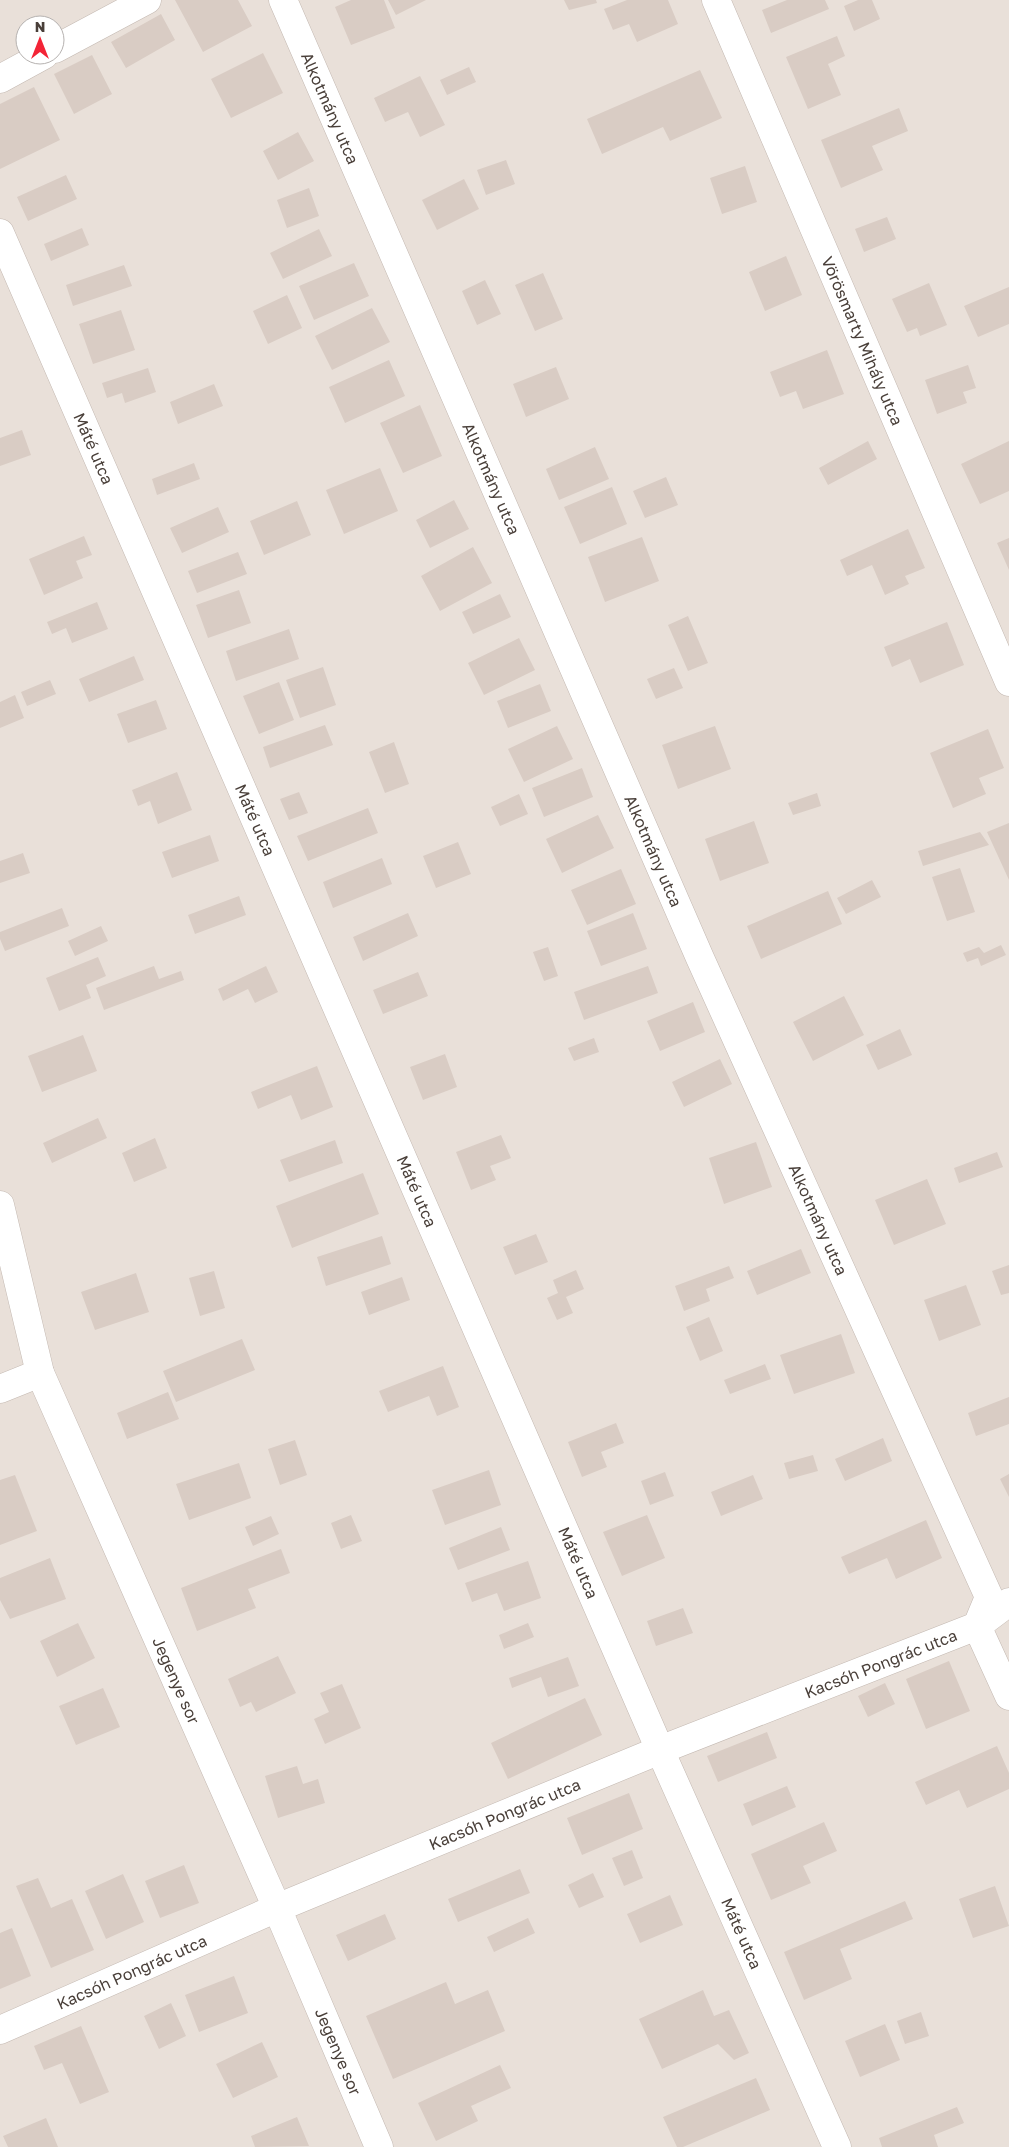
<svg xmlns="http://www.w3.org/2000/svg" width="1009" height="2147" viewBox="0 0 1009 2147" font-family="'Golos Text',sans-serif">
<style>
.residential{fill:#e9e0d9;fill-rule:evenodd}
.building{fill:#d9ccc4}
.lines{fill:none;stroke-linecap:round;stroke-linejoin:round}
.minor-casing{stroke:#c3b8b1;stroke-width:29}
.minor{stroke:#fff;stroke-width:28}
.labels{text-anchor:middle;dominant-baseline:central;stroke-width:4;stroke-linejoin:round;paint-order:stroke}
.street-label{font-size:16px;fill:#493f39;stroke:#fff}
</style>
<rect width="100%" height="100%" fill="#f5f0eb"/>
<path class="residential" d="M0,0h1009v2147h-1009zM25,25h30v30h-30z"/>
<path class="building" d="M175,0h63l14,26 -49,26z
M351,0h33l11,28 -44,17 -16,-38z
M388,0h38l-30,15z
M564,0h32l1,3 -28,7z
M627,0h41l10,24 -41,18 -8,-18 -16,6 -9,-21z
M787,0h38l4,9 -58,24 -9,-23z
M858,0h14l8,19 -26,12 -10,-25z
M161,14l14,26 -49,28 -15,-26z
M837,36l8,20 -17,8 13,31 -33,14 -22,-52z
M263,53l20,40 -52,25 -20,-39z
M92,55l20,39 -38,20 -20,-40z
M469,67l7,15 -29,13 -7,-15z
M700,70l22,48 -52,23 -7,-14 -61,27 -15,-35z
M420,76l25,49 -25,12 -12,-25 -23,10 -11,-24z
M34,87l26,53 -60,29v-65z
M899,108l9,23 -36,15 11,24 -42,18 -20,-48z
M298,132l16,29 -36,19 -15,-29z
M506,160l9,24 -29,11 -9,-25z
M745,166l12,36 -35,12 -12,-36z
M66,175l11,24 -49,22 -11,-24z
M464,179l15,30 -42,21 -15,-30z
M309,188l10,28 -32,12 -10,-28z
M887,217l9,22 -32,13 -9,-23z
M82,228l7,17 -38,16 -7,-17z
M319,229l13,27 -49,23 -13,-26z
M786,256l16,39 -37,16 -16,-39z
M354,263l15,33 -55,24 -15,-34z
M124,265l8,21 -59,20 -7,-21z
M543,273l20,46 -28,12 -20,-46z
M485,280l16,34 -24,11 -15,-34z
M929,283l18,42 -27,11 -3,-8 -10,4 -15,-33z
M1009,287v37l-31,13 -14,-31z
M287,295l15,33 -34,16 -15,-33z
M372,308l18,34 -58,28 -17,-34z
M121,310l14,40 -42,14 -14,-40z
M827,350l17,44 -41,15 -7,-18 -16,6 -10,-25z
M389,360l16,36 -60,27 -16,-36z
M968,365l8,23 -13,4 4,11 -30,11 -12,-34z
M556,367l13,32 -43,18 -13,-33z
M148,368l8,24 -31,11 -3,-10 -15,5 -5,-15z
M214,384l9,22 -45,18 -8,-22z
M420,405l22,51 -39,17 -23,-50z
M22,430l9,25 -31,11v-28z
M868,441l9,18 -49,26 -9,-17z
M1009,441v50l-29,13 -19,-40z
M595,447l14,32 -50,21 -13,-31z
M194,463l6,16 -43,16 -5,-16z
M380,468l18,43 -54,23 -18,-44z
M666,477l12,28 -33,13 -12,-27z
M612,487l15,37 -47,20 -16,-37z
M454,500l15,29 -39,19 -14,-28z
M297,501l14,34 -47,20 -14,-34z
M218,507l11,25 -47,21 -12,-25z
M908,529l17,39 -20,8 4,8 -24,11 -13,-30 -25,11 -7,-16z
M84,536l8,19 -16,6 7,17 -39,17 -15,-36z
M642,537l17,44 -54,21 -17,-45z
M1009,538v32l-12,-27z
M473,547l19,36 -52,28 -19,-35z
M238,552l9,22 -50,19 -9,-22z
M239,590l12,33 -43,15 -12,-33z
M500,594l11,23 -38,17 -11,-22z
M97,602l11,27 -36,14 -6,-15 -14,6 -5,-12z
M688,616l20,47 -20,8 -20,-46z
M947,622l17,43 -44,18 -10,-24 -18,8 -8,-20z
M289,629l10,30 -63,22 -10,-30z
M519,638l16,32 -51,25 -16,-32z
M134,656l10,24 -55,22 -10,-23z
M323,667l13,38 -36,13 -14,-38z
M674,668l9,20 -27,11 -9,-20z
M50,680l6,14 -29,12 -6,-14z
M279,682l15,38 -35,14 -16,-38z
M540,684l11,27 -43,17 -11,-27z
M15,695l9,23 -24,10v-26z
M156,700l11,29 -39,14 -11,-29z
M325,725l8,20 -63,23 -7,-21z
M557,726l16,33 -49,23 -16,-33z
M715,726l16,43 -53,20 -16,-44z
M988,729l16,39 -25,10 7,16 -33,14 -23,-55z
M394,742l15,42 -24,9 -16,-41z
M582,768l11,29 -49,20 -12,-29z
M177,772l15,38 -34,14 -8,-23 -12,5 -6,-16z
M299,792l9,21 -19,7 -9,-21z
M817,793l4,13 -28,9 -5,-12z
M519,794l9,20 -28,12 -9,-19z
M368,808l10,25 -70,28 -11,-25z
M598,815l16,33 -52,25 -16,-34z
M754,821l15,42 -49,18 -15,-42z
M1009,823v57l-22,-48z
M980,832l9,13 -66,21 -5,-15z
M210,835l9,26 -47,17 -10,-26z
M458,842l13,32 -35,14 -13,-32z
M23,853l7,20 -30,10v-22z
M382,858l10,26 -59,24 -10,-26z
M960,868l15,44 -28,9 -15,-44z
M621,869l15,35 -49,21 -16,-35z
M872,880l9,17 -35,17 -9,-16z
M828,891l14,33 -81,35 -14,-33z
M239,896l7,19 -51,19 -7,-19z
M62,908l7,18 -64,25 -5,-12v-7z
M408,913l10,23 -55,25 -10,-24z
M633,913l14,36 -46,17 -14,-35z
M101,926l7,15 -33,15 -7,-15z
M1001,945l5,10 -25,11 -3,-8 -11,4 -4,-9 16,-6 5,6z
M548,947l10,29 -14,5 -11,-29z
M98,957l8,19 -20,9 5,13 -32,13 -13,-33z
M154,966l5,13 22,-8 3,9 -80,30 -8,-22z
M266,966l12,26 -23,11 -7,-14 -25,12 -5,-12z
M648,966l10,27 -74,27 -10,-28z
M418,972l10,24 -45,18 -10,-24z
M844,996l20,39 -51,26 -20,-39z
M693,1002l12,30 -45,19 -13,-30z
M900,1029l12,26 -34,15 -12,-25z
M83,1035l14,36 -55,21 -14,-36z
M594,1038l5,14 -25,9 -6,-13z
M445,1054l12,33 -34,13 -13,-33z
M720,1059l12,25 -48,23 -12,-25z
M317,1066l16,41 -32,13 -10,-25 -33,14 -7,-17z
M98,1118l9,20 -55,25 -9,-20z
M501,1135l10,23 -21,8 6,14 -25,10 -15,-38z
M155,1138l12,30 -33,14 -12,-29z
M335,1140l8,23 -54,19 -9,-22z
M756,1142l16,45 -48,17 -15,-46z
M997,1152l6,15 -44,16 -5,-15z
M363,1173l16,41 -87,34 -16,-42z
M927,1179l19,45 -52,21 -19,-45z
M536,1234l12,28 -33,13 -12,-28z
M382,1236l9,28 -65,22 -9,-29z
M801,1249l10,24 -54,22 -10,-24z
M1009,1265v28l-8,2 -9,-24z
M729,1266l5,12 -28,11 4,12 -26,10 -9,-25z
M576,1270l8,19 -18,8 7,16 -16,7 -10,-22 11,-5 -5,-13z
M214,1271l11,37 -25,8 -11,-38z
M136,1273l13,39 -54,18 -14,-38z
M402,1277l8,23 -41,15 -8,-23z
M966,1285l15,40 -42,16 -15,-41z
M709,1317l14,34 -23,10 -14,-34z
M841,1334l14,39 -61,21 -14,-39z
M242,1339l13,31 -79,32 -13,-31z
M765,1364l6,15 -41,15 -6,-14z
M443,1366l16,41 -22,9 -8,-20 -41,16 -9,-21z
M168,1392l11,27 -52,20 -10,-26z
M1009,1397v27l-33,12 -8,-23z
M616,1423l8,20 -23,9 6,15 -25,10 -14,-35z
M883,1438l9,23 -47,20 -10,-22z
M295,1440l12,35 -27,10 -12,-36z
M813,1455l5,16 -29,8 -5,-16z
M239,1463l12,35 -62,22 -13,-36z
M489,1470l12,35 -56,20 -13,-35z
M665,1472l9,24 -24,9 -9,-24z
M1009,1474v23l-9,-18z
M15,1475l22,56 -37,14v-65z
M753,1475l10,24 -42,17 -10,-24z
M351,1515l11,26 -21,8 -10,-26z
M647,1515l18,43 -43,18 -19,-44z
M271,1516l8,18 -26,12 -8,-19z
M926,1520l16,38 -46,21 -9,-21 -38,16 -8,-17z
M501,1527l9,23 -52,20 -9,-22z
M281,1549l9,24 -42,16 8,19 -59,23 -16,-43z
M50,1558l16,41 -56,20 -10,-19v-22z
M528,1561l13,37 -37,13 -7,-18 -25,9 -7,-19z
M683,1608l10,25 -37,13 -9,-25z
M78,1623l17,35 -38,19 -17,-36z
M528,1623l6,14 -30,12 -5,-14z
M278,1656l18,37 -40,19 -5,-10 -11,5 -12,-28z
M568,1657l11,29 -31,11 -7,-20 -29,11 -3,-10z
M949,1661l21,50 -44,18 -20,-50z
M885,1683l10,21 -27,13 -10,-21z
M342,1684l19,44 -36,16 -11,-25 15,-7 -9,-19z
M103,1688l17,39 -44,18 -17,-39z
M585,1698l17,37 -94,44 -17,-36z
M767,1732l10,26 -59,24 -11,-26z
M997,1746l12,27v16l-42,19 -8,-18 -33,15 -11,-23z
M297,1766l6,18 15,-5 7,24 -47,15 -13,-42z
M787,1786l9,21 -44,19 -9,-22z
M629,1793l14,36 -61,26 -15,-37z
M824,1822l13,29 -34,15 8,17 -40,17 -20,-46z
M632,1850l11,28 -19,8 -12,-28z
M184,1865l15,38 -39,15 -15,-37z
M520,1869l10,24 -72,29 -10,-23z
M593,1873l11,24 -25,11 -11,-23z
M123,1874l21,48 -38,17 -21,-48z
M38,1878l13,30 21,-9 22,51 -43,18 -35,-82z
M995,1886l14,40 -36,12 -14,-39z
M670,1895l13,30 -43,18 -13,-29z
M905,1901l8,18 -73,30 12,30 -48,21 -20,-48z
M385,1914l11,25 -48,22 -12,-26z
M528,1918l7,15 -41,19 -7,-15z
M12,1928l19,48 -31,13v-56z
M234,1976l14,37 -49,19 -14,-37z
M446,1982l9,22 33,-14 17,41 -112,48 -27,-63z
M703,1990l11,26 15,-6 20,43 -15,7 -16,-16 -56,25 -23,-50z
M171,2003l15,33 -27,13 -15,-33z
M921,2012l8,24 -24,8 -8,-23z
M885,2024l15,36 -40,17 -15,-36z
M81,2026l28,66 -29,12 -18,-41 -18,7 -10,-24z
M262,2042l16,35 -45,21 -17,-34z
M500,2065l11,23 -40,18 7,15 -42,20 -18,-38z
M756,2078l14,32 -87,37h-6l-14,-30z
M957,2107l7,16 -30,12 4,12h-56l-3,-9z
M297,2117l12,29 -54,1 -4,-11z
M46,2118l12,29h-50l-5,-11z"/>
<g class="lines">
<defs>
<g id="minor">
<path id="s1" d="M283,0l417,958 289,639 -12,29 32,70"/>
<path id="s2" d="M716,0l293,682"/>
<path d="M55,49l92,-49"/>
<path d="M0,79l44,-24"/>
<path id="s3" d="M0,233l660,1517 177,397"/>
<path id="s4" d="M0,1205l40,168 237,535 102,239"/>
<path d="M0,1389l40,-16"/>
<path id="s5" d="M0,2030l277,-122 383,-158 317,-124 32,-24"/>
</g>
</defs>
<use href="#minor" class="minor-casing"/>
<use href="#minor" class="minor"/>
</g>
<g class="labels">
<g class="street-label">
<text stroke="none"><textPath href="#s1" startOffset="118">Alkotmány utca</textPath></text>
<text stroke="none"><textPath href="#s2" startOffset="371">Vörösmarty Mihály utca</textPath></text>
<text stroke="none"><textPath href="#s3" startOffset="235">Máté utca</textPath></text>
<text stroke="none"><textPath href="#s1" startOffset="522">Alkotmány utca</textPath></text>
<text stroke="none"><textPath href="#s3" startOffset="640">Máté utca</textPath></text>
<text stroke="none"><textPath href="#s1" startOffset="928">Alkotmány utca</textPath></text>
<text stroke="none"><textPath href="#s3" startOffset="1045">Máté utca</textPath></text>
<text stroke="none"><textPath href="#s1" startOffset="1332">Alkotmány utca</textPath></text>
<text stroke="none"><textPath href="#s3" startOffset="1450">Máté utca</textPath></text>
<text stroke="none"><textPath href="#s5" startOffset="954">Kacsóh Pongrác utca</textPath></text>
<text stroke="none"><textPath href="#s4" startOffset="509">Jegenye sor</textPath></text>
<text stroke="none"><textPath href="#s5" startOffset="549">Kacsóh Pongrác utca</textPath></text>
<text stroke="none"><textPath href="#s3" startOffset="1855">Máté utca</textPath></text>
<text stroke="none"><textPath href="#s5" startOffset="144">Kacsóh Pongrác utca</textPath></text>
<text stroke="none"><textPath href="#s4" startOffset="914">Jegenye sor</textPath></text>
</g>
</g>
<g transform="translate(40 40)"><circle r="24" fill="#ffffff" stroke="#b6b2b0"/>
<path d="M0-4L9 19L0 12L-9 19Z" fill="#f32436"/>
<text y="-8" font-size="14" font-weight="bold" text-anchor="middle" fill="#493f39">N</text>
</g>
</svg>
